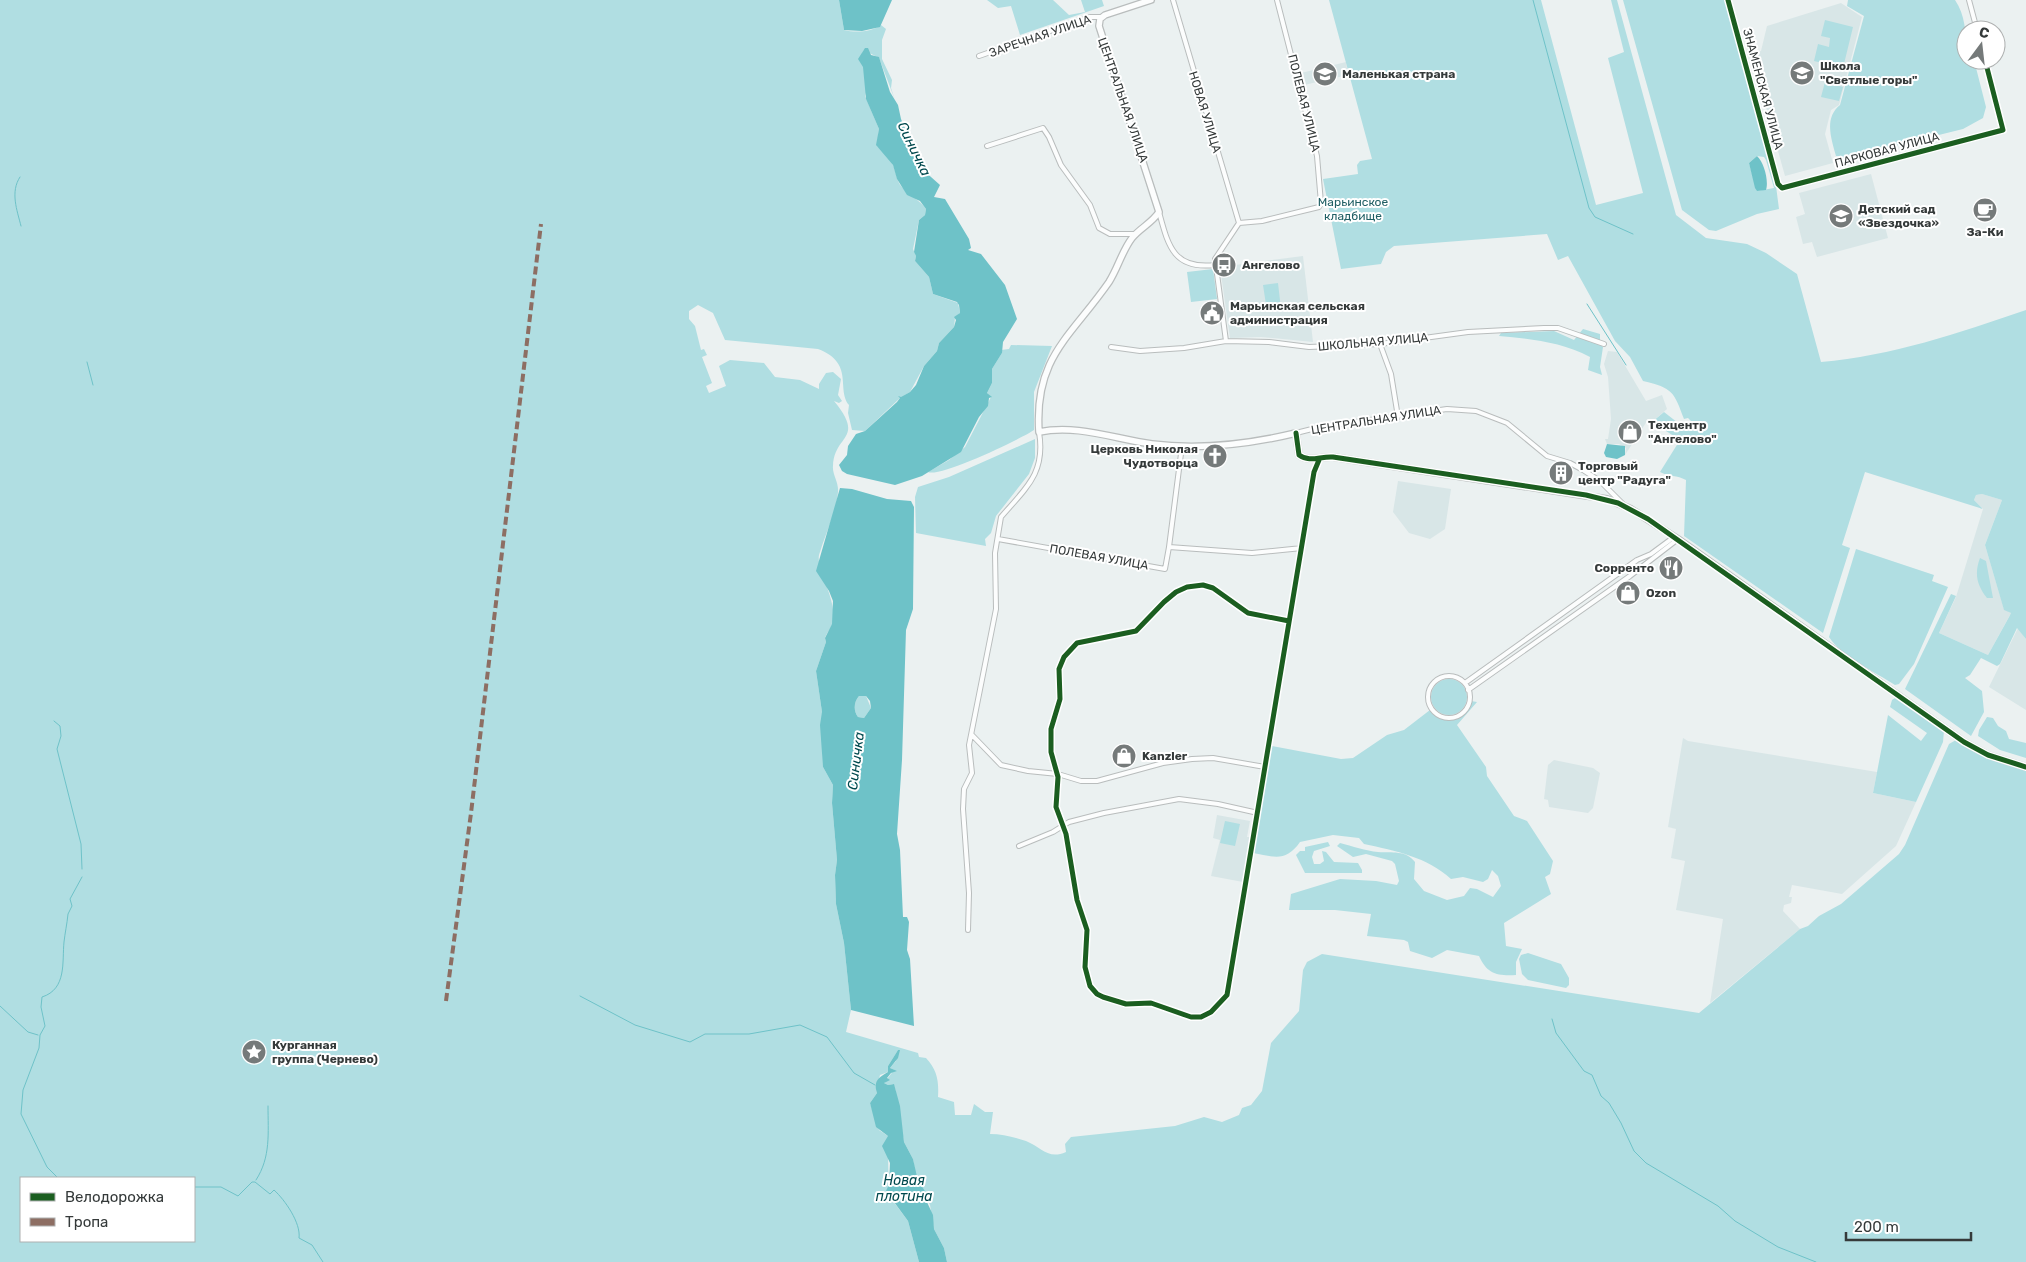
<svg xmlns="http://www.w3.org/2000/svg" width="2026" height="1262" viewBox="0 0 2026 1262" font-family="Rubik,sans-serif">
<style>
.built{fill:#d8e6e7}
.green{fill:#b0dee2;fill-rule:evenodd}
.water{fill:#6ec2c8;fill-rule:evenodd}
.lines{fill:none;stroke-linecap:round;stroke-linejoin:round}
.stream{stroke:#6ec2c8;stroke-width:1}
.street-casing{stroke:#b9bdbd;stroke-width:6}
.secondary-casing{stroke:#b9bdbd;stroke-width:8}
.street{stroke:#fcfdfd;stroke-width:4}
.secondary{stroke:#fcfdfd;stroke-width:5.5}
.quiet{stroke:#8d6e63;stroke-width:4;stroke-dasharray:8 4;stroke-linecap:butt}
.cycleway-casing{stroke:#fff;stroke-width:8}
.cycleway{stroke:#1b5e20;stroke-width:5}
.labels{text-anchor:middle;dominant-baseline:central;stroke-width:4;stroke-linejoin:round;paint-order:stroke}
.street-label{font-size:12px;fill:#353a3a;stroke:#fff}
.poi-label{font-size:12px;font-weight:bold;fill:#353a3a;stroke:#fff;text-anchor:start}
.park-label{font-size:12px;fill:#205f64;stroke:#fff}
.water-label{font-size:14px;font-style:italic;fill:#00494e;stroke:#fff}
</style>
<rect width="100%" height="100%" fill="#ebf1f1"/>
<path class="built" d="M1841,3l21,14 -23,88 -8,5 -6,24 8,29 -48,13 -34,-122 10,-3 6,-25z
M1346,62l2,13 -44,10 -3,-12z
M1871,174l17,64 -71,19 -5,-15 -9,2 -7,-27 9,-3 -6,-21z
M1303,256l10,86 -52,-5 -31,1 -10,-71z
M1608,351l9,1 29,49 16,-6 5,14 -15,13 -5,-1 -22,34 1,-7 -7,-4h-12l-2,-5h3l3,-20 -3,-42 -4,-13z
M1398,481l53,8 -6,40 -15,10 -21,-6 -16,-21z
M1982,494l20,6 -17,45 19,64 7,4 -23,42 -49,-22 17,-36 27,-88 -9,-9 2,-5z
M2018,628l8,11v71l-37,-23z
M1683,738l5,3 189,31 -4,21 43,9 -20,44 -54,48 -50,-9 -3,12h3l-1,6 -7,2 -1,6 17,18 -90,74 13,-84 -47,-9 9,-49 -14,-3 5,-29 -8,-2z
M1554,760l39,8 7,5 -7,35 -5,5 -39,-6 -1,-7 -4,-1 4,-34z
M1217,815l33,6 -3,16h3l-7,45 -32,-6 9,-36 -7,-2z"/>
<path class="green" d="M0,0h839l5,30c11,3 28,2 37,-5l5,4 -4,11v19l10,21 -1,8 4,12 -16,-42 -15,-8 -2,3 5,36 -2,7 14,33 -2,17c8,6 16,15 18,25 2,5 2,10 6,15 7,9 18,13 25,23l-1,6 -6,5 -6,29 3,7 -1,5 14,16 4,17 25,9 2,10 -5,5 -1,9 -15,16 -2,8 -13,15 -14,26 -10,6 -35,33 -13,-1 -4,-17 1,-8c-13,-16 6,-42 -31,-56l-93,-9 -12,-27 -15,-8 -9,6v8l6,7 6,24 3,-1 3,6 -5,2 10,26 -6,3 3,7 17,-7 -7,-20 11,-6 34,3 11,14 25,3 19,9v-5l7,-11 7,-1 8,7 -3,16 4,6 -3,2 -5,-2c32,39 0,33 -1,65 -1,8 6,17 5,26 -2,22 -13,42 -19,63 -3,14 18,45 14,66 -1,7 -6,11 -8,17l1,4 -10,29 6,41 1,55 10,18 -1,18 5,57 -2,15 1,29 8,39 7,67 -5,22 72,21 1,4 7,1c11,12 13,22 12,39l16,5 1,13h16l3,-11 11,8h8l-3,22c12,0 24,3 36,7 15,6 22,19 40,11l-1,-8 6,-7 104,-11 29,-9 18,5 17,-7 3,-7 9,-3 11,-14 9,-48 28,-32 4,-41 4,-8 15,-8 377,59 101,-84 8,-3 11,-10 22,-12 58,-50 6,-9 44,-101 7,-4 43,22 27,8v492h-1079l-3,-14 -10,-19 -4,-24 -14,-28 -3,-18 -9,-17 -9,-54 -2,-4 -5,1 -4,-2 10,-13 -4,-2 6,-7 2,-11 -10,16v6l-8,3 -4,14 1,4 -7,10 9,27 9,6c-1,20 2,38 -1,57l21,28 11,41h-919zM21,1178h173v63h-173z
M987,0h66l16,15 16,-3 -4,-12h21l2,6 -84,29 -9,-29 -13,2z
M1329,0h212l55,205 47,-12 -35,-135 16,-6 -13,-52h6l59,215 30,23 41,6 19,9 31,21 24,88c70,-6 138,-29 205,-52v329l-9,-11 -17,36 -3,2 -16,-8 -11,17 -5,3 17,13 2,21 -13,24 -66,-47 46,-95 5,2 -17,37 49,22 21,-38 2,-4 -7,-3 -19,-65 17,-45 -20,-6 -6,1 -2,5 9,9 -118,-37 -23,73 8,3 -27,85 -139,-97 2,-56c-9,-5 -17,-3 -26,-8l20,-32 -28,-18 12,-10 18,14 9,3 2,-6 -5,-5 -4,1c-10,-27 -11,-31 -41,-38l-13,-24 -15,-16 -47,-85 -10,4 -11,-26 -153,12 -8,6 -5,12 -40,5 -18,-90 35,-5 -1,-9 3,-4 12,-2z
M1623,0h102l51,186 3,23 -22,5 -41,17 -7,-1 -27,-20zM1757,156l7,1 2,3 8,28 -17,3 -8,-28z
M1848,0h107c12,17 11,40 11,60h8l12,47 -3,11 -20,11 -117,29 -10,-2c-5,-18 -12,-38 4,-51l24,-89 -17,-10z
M1825,20l28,7 -10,41 -29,-7 4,-17 11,3 1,-9 -9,-2z
M1825,82l18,5 -4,14 -18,-4z
M1213,269l4,30 -26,3 -4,-30z
M1278,283l3,26 -14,2 -4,-26z
M1583,329l17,5v10l3,3 -3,20 2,8 -14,-5 2,-13c-29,-15 -59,-18 -91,-21l2,-3 53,-2 20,9z
M1011,345l41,1 -18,46v38c-13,9 -95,48 -106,42l21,-12 16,-13 26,-50 -4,-4 5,-10v-14l10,-16 -1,-3 8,-1z
M1035,439v19l-6,16 -33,42 -5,17 -6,6 1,7 -70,-13 -1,-36 3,-10 31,-10z
M1856,549l78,26 -2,6 16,6 -34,77 -15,20 -4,1c-20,-13 -54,-29 -66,-48z
M1980,558l6,3 7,37h-6c-10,-13 -13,-24 -7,-40z
M1431 697a18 18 0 1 1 36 0a18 18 0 1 1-36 0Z
M859,696h7l5,12 -7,10 -6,-1c-5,-7 -4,-15 1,-21z
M1895,698l49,33 -1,11 -27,60 -43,-9 15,-78 33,26 6,-8 -37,-26 2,-7z
M1471,701l6,1 -20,23 29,42 1,9 27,40 13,5 26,40 -3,13 -5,3 6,17 -47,29 2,23 16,3 -6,13v13c-19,1 -29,-1 -37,-19l-32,-6 -15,8 -22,-7 -2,-9 -4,-2 -37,-4 4,-22 -36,-4h-46l2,-16 49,-15 36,2 21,4 2,-4 -4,-17 -3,-3 -26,-7 -13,3 -16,-11 3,-3c12,3 26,8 38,9 14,1 28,-2 37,10l-1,17 10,12 23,9 17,-4 6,-8 7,1 16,8 8,-11 -3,-10 -6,-6 -4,9 -5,3 -20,-5 -12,2c-24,-22 -55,-28 -87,-35l-5,-6 -26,-3 -33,7c-14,20 -25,15 -47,11l19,-107 69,13 12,-1 34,-23 17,-5 26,-20c13,15 35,12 41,-9z
M1987,717l6,1 5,8 8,5 3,8 17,4v15l-26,-8 -22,-14 1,-6z
M1225,821l15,3 -5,22 -15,-3z
M1328,842l2,4 -16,5 -2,6 2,7h6l4,-3 -2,-10 4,1 8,10 24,1 4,7v3h-57l-9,-18 4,-4h5v-4z
M1528,953l33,11 8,14v7l-3,3 -38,-8 -6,-6 -3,-15 2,-4z"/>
<path class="water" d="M839,0h53l-12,27 -18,4 -18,-1z
M865,48h3l3,7 8,2 11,35 8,13 3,14 21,50 18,16 -6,12 11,2 24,40 2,9 -3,2 13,4 24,31 12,34 -14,23 -1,11 -10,16v14l-5,10 5,4 -3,1 -1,8 -9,11 -18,35 -39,24 -27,9 -48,-11 -5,-3 -3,-6 8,-10 1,-9 8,-12 9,-3 32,-29 3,-4 -2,-2 3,1 9,-5 6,-7 8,-19 13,-15 2,-8 15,-16 2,-7 -2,-3 6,-4 -1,-8 -2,-3 -24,-8 -4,-17 -14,-16 1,-5 -2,-4 5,-32 6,-5 1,-6 -6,-8 -13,-6 -10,-16 -4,-14 -17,-20 3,-16 -13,-30 -3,-32 -5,-8z
M1757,156c7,6 12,25 9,34l-9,1 -2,-3 -6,-25z
M1607,444l18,2v9l-8,4 -11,-2 -2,-4z
M840,488l12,1 35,10 24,2 3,6 -1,102 -7,21 -4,130 -5,74 3,16 3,67h4l2,5 -2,28 3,9 4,67 -63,-16 -7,-67 -8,-39 -1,-29 2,-15 -5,-57 1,-18 -10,-18 -3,-42 2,-13 -6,-41 10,-29 -1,-4 7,-14 1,-23 -4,-10 -13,-20zM859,696h7l4,5 1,7 -7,10 -6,-1c-5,-7 -4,-15 1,-21z
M898,1050h2l-2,8 -8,10 7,3 -6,2 -4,5 3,2 -6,3 4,2 6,-1 6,22 4,36 9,17 5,22 9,13 -1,6 7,15 1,14 10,19 3,14h-28l-11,-41 -22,-30 3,-7 1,-21 -8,-17 6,-10 -12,-9 -6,-24 7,-10c-4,-12 2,-16 11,-21v-6z"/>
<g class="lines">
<path class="stream" d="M1533,0l56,208 6,9 38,17
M20,177c-10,15 -3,33 1,49
M1587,304l39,61
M87,362l6,23
M54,721l6,5 1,10 -4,13 24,95 1,25
M580,996l55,29 55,17 15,-8h44l51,-9 27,12 27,36 21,12
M0,1006l28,26 10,3
M1552,1019l4,14 28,38 8,4 9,21 8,7 12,20 13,28 12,12 72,43 17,15 43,26 38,15
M58,1178l-11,-11 -26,-53 2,-24 16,-42 1,-13 5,-9 -4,-19 1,-10c25,-8 20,-35 22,-55 1,-9 3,-18 4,-28l4,-8 -2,-7 12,-22
M256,1180c15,-23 12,-47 12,-74
M194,1187h27l17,9 14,-14h3l15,12 4,-4c11,10 27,33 25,48l13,7 11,17"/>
<defs>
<path id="street" d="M1173,0l66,223
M1728,0l50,184 4,4 221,-58 -18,-70
M1969,0l8,30
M979,56l111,-39h11
M987,146l56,-18 6,9 12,28 29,40 9,23 11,6h25
M1159,212c9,33 14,58 56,53
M1239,223l23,-2 57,-14 2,-4 -4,-47 -40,-156
M1226,341l-11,-82 24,-36
M1380,344l11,30 7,43
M1111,347l29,4 44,-3 42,-7 43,1 40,5 71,-3 88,-12 76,-4h14l46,16
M1296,433l24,-6 127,-18 29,2 31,12 40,33 23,7 13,7 17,11 23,23
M998,539l167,30 4,-22 83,6 50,-5
M1169,547l13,-101
M1289,621l-41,-8 -35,-25 -10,-3 -16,2 -11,5 -12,10 -28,29 -59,12 -13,14 -5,12 1,30 -9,30v23l7,25 -2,30 10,27 11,66 10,30 -2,37 5,19 7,8 6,3 23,7 25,-1 40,14h10l10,-5 16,-17 87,-523 5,-12
M1428 697a21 21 0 1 1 42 0a21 21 0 1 1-42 0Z
M1465,683l172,-123 14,-6 23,-17
M1468,690l162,-114 48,-37
M972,735l29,30 27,6 30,3 23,7h16l66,-18 29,-4 21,-1 52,9
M1019,846l34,-14 16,-10 35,-9 75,-14 39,5 40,9
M968,930l1,-37 -6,-84 1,-20 8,-16 -3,-28 27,-136 -1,-56 6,-36c25,-29 45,-44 38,-85"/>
<path id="secondary" d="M1151,0l-46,15 -5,4 -1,7 60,186c-7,11 -19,16 -27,26 -10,13 -14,30 -23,44 -38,55 -75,75 -70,150 38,-8 76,7 113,12 47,6 98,0 144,-11l3,22c11,8 21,1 34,2l274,42 24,10 47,30 286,203 24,13 38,12"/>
</defs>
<use href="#street" class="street-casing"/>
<use href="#secondary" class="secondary-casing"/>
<use href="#street" class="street"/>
<use href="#secondary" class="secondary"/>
<path class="quiet" d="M446,1001l25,-188 70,-589"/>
<defs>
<path id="cycleway" d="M1728,0l50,184 4,4 221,-58 -18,-70
M1296,433l3,22c11,8 21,1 34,2l253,38 32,8 30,16 316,223 24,13 38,12
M1289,621l-41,-8 -35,-25 -10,-3 -16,2 -11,5 -12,10 -28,29 -59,12 -13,14 -5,12 1,30 -9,30v23l7,25 -2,30 10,27 11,66 10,30 -2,37 5,19 7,8 6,3 23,7 25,-1 40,14h10l10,-5 16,-17 87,-523 5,-12"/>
</defs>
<use href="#cycleway" class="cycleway-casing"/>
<use href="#cycleway" class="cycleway"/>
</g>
<defs>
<symbol id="school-disc" viewBox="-11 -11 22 22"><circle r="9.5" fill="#757a7a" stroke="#fff"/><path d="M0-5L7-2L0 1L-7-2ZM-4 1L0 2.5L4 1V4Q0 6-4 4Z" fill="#fff"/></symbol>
<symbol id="cafe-disc" viewBox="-11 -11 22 22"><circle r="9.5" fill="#757a7a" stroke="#fff"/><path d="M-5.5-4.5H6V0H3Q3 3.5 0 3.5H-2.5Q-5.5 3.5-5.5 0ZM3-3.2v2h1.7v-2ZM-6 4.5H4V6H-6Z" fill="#fff"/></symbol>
<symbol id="bus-disc" viewBox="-11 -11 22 22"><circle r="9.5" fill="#757a7a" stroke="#fff"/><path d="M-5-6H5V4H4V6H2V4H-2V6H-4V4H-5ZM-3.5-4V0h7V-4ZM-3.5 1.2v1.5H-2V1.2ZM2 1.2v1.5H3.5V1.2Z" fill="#fff"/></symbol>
<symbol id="civic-disc" viewBox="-11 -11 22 22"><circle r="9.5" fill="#757a7a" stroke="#fff"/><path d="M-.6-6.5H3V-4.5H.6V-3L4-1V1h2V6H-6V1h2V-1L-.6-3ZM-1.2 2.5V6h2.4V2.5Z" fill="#fff"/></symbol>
<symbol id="shop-disc" viewBox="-11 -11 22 22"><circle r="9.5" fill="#757a7a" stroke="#fff"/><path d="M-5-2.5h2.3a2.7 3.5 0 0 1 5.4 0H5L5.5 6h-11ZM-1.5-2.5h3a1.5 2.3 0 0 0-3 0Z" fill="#fff"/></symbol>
<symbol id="church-disc" viewBox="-11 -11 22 22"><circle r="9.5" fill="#757a7a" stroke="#fff"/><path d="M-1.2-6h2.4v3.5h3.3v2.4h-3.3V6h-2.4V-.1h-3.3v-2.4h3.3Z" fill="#fff"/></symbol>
<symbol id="building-disc" viewBox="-11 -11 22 22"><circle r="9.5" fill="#757a7a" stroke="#fff"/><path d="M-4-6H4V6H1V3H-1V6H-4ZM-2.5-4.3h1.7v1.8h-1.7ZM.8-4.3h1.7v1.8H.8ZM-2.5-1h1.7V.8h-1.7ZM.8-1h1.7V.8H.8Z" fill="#fff"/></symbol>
<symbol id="restaurant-disc" viewBox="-11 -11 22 22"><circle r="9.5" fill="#757a7a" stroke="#fff"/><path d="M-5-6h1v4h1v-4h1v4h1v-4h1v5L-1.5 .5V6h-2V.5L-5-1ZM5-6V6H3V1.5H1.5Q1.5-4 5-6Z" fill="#fff"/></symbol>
<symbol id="sight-disc" viewBox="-11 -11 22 22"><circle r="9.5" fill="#757a7a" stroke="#fff"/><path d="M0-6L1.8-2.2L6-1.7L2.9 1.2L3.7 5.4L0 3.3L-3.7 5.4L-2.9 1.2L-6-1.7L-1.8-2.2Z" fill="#fff"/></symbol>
</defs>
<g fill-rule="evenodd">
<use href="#school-disc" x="1788" y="59" width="28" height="28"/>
<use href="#school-disc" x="1311" y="60" width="28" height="28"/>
<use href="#cafe-disc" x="1971" y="196" width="28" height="28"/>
<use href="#school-disc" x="1827" y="202" width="28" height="28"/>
<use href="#bus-disc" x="1210" y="251" width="28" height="28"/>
<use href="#civic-disc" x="1198" y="299" width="28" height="28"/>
<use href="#shop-disc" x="1616" y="418" width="28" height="28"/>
<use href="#church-disc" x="1201" y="442" width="28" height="28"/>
<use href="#building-disc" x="1547" y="459" width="28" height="28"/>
<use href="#restaurant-disc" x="1657" y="554" width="28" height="28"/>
<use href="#shop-disc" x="1614" y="579" width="28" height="28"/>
<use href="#shop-disc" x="1110" y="742" width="28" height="28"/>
<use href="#sight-disc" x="240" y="1038" width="28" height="28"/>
</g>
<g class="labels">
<g class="street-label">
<text transform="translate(1040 36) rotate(-19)">ЗАРЕЧНАЯ УЛИЦА</text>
<text transform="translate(1763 89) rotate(75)">ЗНАМЕНСКАЯ УЛИЦА</text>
<text transform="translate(1123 100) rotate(71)">ЦЕНТРАЛЬНАЯ УЛИЦА</text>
<text transform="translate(1304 103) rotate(76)">ПОЛЕВАЯ УЛИЦА</text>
<text transform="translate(1205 112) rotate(73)">НОВАЯ УЛИЦА</text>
<text transform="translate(1887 150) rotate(-15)">ПАРКОВАЯ УЛИЦА</text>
<text transform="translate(1373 342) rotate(-5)">ШКОЛЬНАЯ УЛИЦА</text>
<text transform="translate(1376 420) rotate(-9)">ЦЕНТРАЛЬНАЯ УЛИЦА</text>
<text transform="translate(1099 557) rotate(10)">ПОЛЕВАЯ УЛИЦА</text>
</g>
<g class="poi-label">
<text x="1820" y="66">Школа<tspan x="1820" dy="14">"Светлые горы"</tspan></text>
<text x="1342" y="74">Маленькая страна</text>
<text x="1858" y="209">Детский сад<tspan x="1858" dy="14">«Звездочка»</tspan></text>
<text x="1985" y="232" text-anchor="middle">За-Ки</text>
<text x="1242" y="265">Ангелово</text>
<text x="1230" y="306">Марьинская сельская<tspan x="1230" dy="14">администрация</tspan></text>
<text x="1648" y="425">Техцентр<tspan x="1648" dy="14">"Ангелово"</tspan></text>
<text x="1198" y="449" text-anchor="end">Церковь Николая<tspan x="1198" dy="14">Чудотворца</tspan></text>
<text x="1578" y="466">Торговый<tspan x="1578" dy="14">центр "Радуга"</tspan></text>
<text x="1654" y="568" text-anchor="end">Сорренто</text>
<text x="1646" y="593">Ozon</text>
<text x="1142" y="756">Kanzler</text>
<text x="272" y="1045">Курганная<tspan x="272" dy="14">группа (Чернево)</tspan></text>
</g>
<g class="park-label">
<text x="1353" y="202">Марьинское<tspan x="1353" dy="14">кладбище</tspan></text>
</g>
<g class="water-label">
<text transform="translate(914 149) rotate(64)">Синичка</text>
<text transform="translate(856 761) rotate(-83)">Синичка</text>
<text x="904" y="1180">Новая<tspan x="904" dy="16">плотина</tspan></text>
</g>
</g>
<rect x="20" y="1177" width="175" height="65" fill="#ffffff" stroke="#aeb0b0"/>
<rect x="30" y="1193" width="25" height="8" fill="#1b5e20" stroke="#aeb0b0"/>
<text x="65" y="1202" font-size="15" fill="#353a3a">Велодорожка</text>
<rect x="30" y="1218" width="25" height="8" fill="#8d6e63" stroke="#aeb0b0"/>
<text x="65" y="1227" font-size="15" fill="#353a3a">Тропа</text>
<g transform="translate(1981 45) rotate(15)"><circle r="24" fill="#ffffff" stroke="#aeb0b0"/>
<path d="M0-4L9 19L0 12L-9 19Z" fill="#757a7a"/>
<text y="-8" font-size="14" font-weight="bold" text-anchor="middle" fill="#353a3a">С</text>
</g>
<path d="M1846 1232v8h125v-8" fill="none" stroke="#353a3a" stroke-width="2.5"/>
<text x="1854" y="1232" font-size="15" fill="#353a3a" stroke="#ffffff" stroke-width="4" paint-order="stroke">200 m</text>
</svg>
